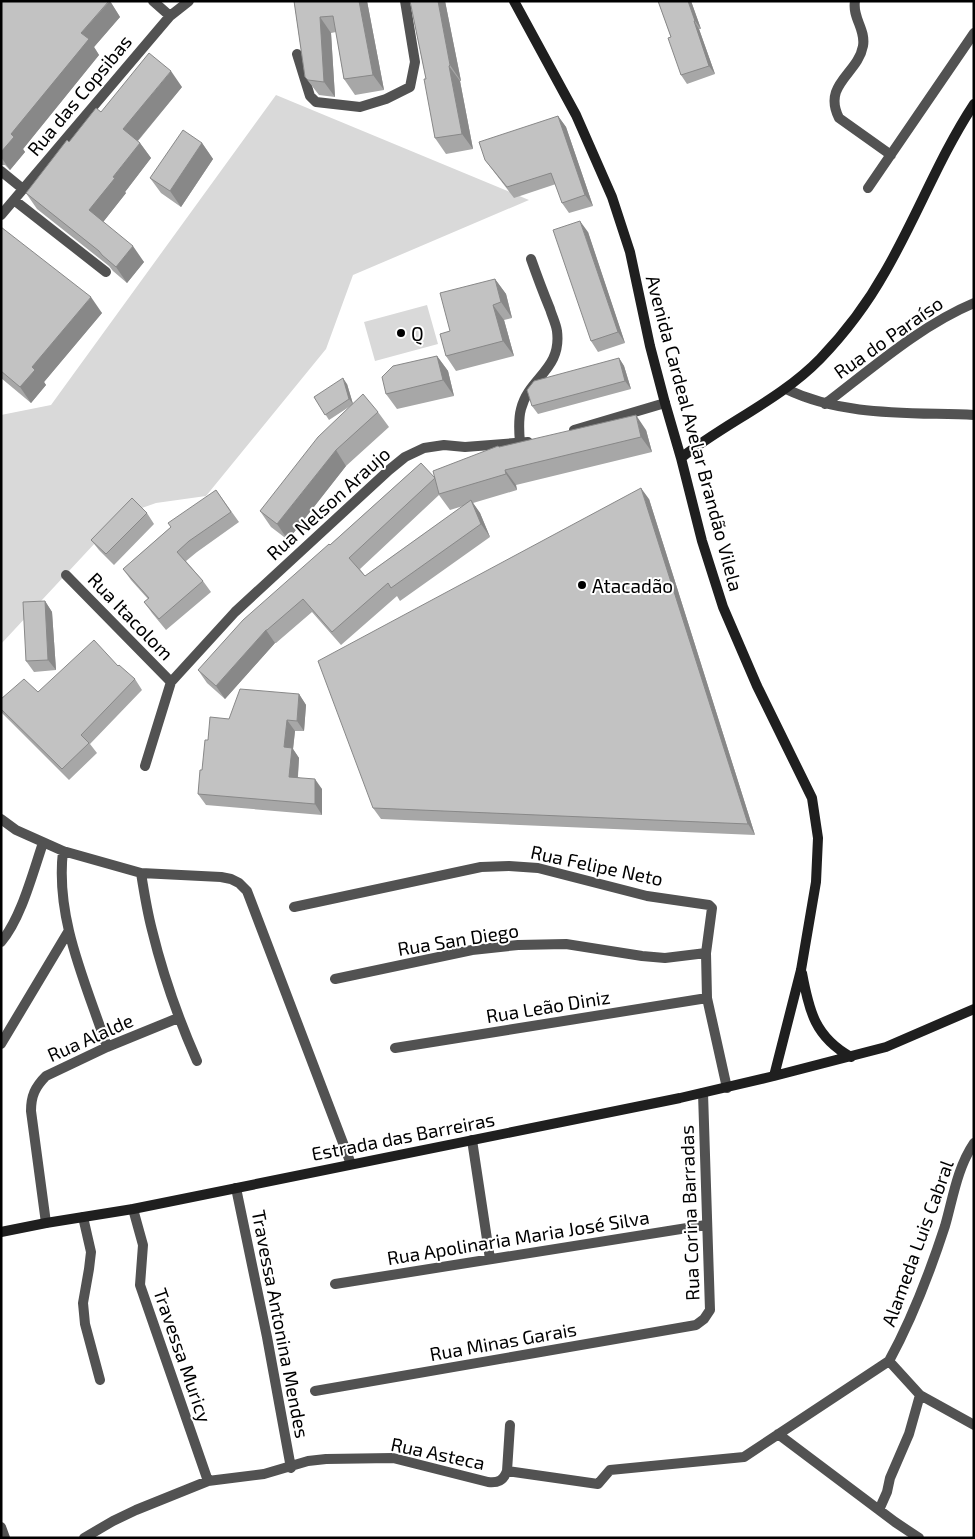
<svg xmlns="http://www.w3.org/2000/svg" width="975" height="1539" viewBox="0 0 975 1539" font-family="'Exo 2',sans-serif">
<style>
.green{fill:#d9d9d9}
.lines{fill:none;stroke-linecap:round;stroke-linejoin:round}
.street{stroke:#525252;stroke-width:10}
.secondary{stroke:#1f1f1f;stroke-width:10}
.wall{fill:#a7a7a7;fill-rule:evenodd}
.shaded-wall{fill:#888}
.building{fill:#c2c2c2;stroke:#888}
.poi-dot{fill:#000;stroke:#fff;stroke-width:2}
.labels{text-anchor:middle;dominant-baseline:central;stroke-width:4;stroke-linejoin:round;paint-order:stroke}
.street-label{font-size:19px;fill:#000;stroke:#fff}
.poi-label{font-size:19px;fill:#000;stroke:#fff;text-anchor:start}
</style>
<rect width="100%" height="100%" fill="#fff"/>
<path class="green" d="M276,95l253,105 -176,75 -27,74 -120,147 -50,7 -17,6 -30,19 -108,116v-229l50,-10z
M427,305l11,39 -63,17 -11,-39z"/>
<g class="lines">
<path class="street" d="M153,1l17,15
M855,1c-3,17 11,28 8,45 -5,28 -41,38 -24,72l52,37
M297,54l13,42 6,6 44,5 26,-8 24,-12 5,-25 -10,-61
M1,171l22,18
M868,188l106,-155
M14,200l92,72
M1,215l169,-199 19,-15
M786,389c58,28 124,23 188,26
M825,404c46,-35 96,-79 149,-101
M574,430l91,-27
M520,443c-1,-11 -2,-23 1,-34 8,-32 41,-39 36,-78 -1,-7 -5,-15 -7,-22 -7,-17 -13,-33 -19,-50
M66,575l105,107
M145,766l26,-84 64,-70 154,-142 16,-13 19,-9 20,-3 21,2 63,-5
M1,819l15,11 47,21 78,22 80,4 10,2 8,4 8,8 104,273
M63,851c-8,68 23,132 44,196
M141,873c3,19 6,38 11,57 11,45 26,88 45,131
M294,907l187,-40 28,-1 29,2 109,28 62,9 3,3 -6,45 1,45 20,90
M1,942c20,-23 32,-70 42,-99
M335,979l137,-29 46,-5 48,-1 76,12 23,2 41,-5
M1,1044l67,-112
M395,1048l312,-50
M472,1140l18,119
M236,1188l31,149 24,131
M133,1209l10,36 -3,40 68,196
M83,1217l8,35 -2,17 -6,34 2,21 15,56
M46,1223l-15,-112c0,-15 4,-24 15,-35l61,-29 71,-29
M335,1284l371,-59
M889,1361l31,34 54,30
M315,1391l381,-66 8,-6 6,-9 -7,-217
M778,1434l117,88 24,16
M507,1471l91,13 12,-14 134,-13 145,-96c23,-42 41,-89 56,-135 8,-28 12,-58 29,-83
M879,1510l8,-18 3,-14 19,-44 11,-39
M1,1527l4,11
M84,1538l29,-17 23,-11 72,-29 56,-7 44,-13 18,-2 67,-1 95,24c10,1 15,-1 19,-11l3,-46"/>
<path class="secondary" d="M514,1l62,114 36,82 18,55 20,94 15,57 16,55 21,83 21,66 34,79 55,112 6,40 -2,44 -15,88 -27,106
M681,458c44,-35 99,-58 139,-99 25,-26 47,-55 65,-87 32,-55 54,-115 89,-168
M802,973c7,38 13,64 49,84
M1,1232l45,-9 87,-14 547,-111 94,-22 112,-29 88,-38"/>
</g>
<path class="wall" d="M1,1h109l10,16 -26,30 5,8 -76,94 2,3 -15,18 -5,-5h-4z
M294,1h73l17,89 -29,5 -11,-16 -8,-47 -5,1 4,64 -16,-2 -14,-18z
M410,1h35l16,80h-1l13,68 -27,5 -11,-16 -9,-59z
M658,1h33l10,28h-2l16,45 -28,10 -6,-9 -10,-38z
M182,87l-44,54 2,2 11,15 -26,34 1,1 -23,29 41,40 -17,21 -14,-12 -4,-5 -72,-57 -11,-16 43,-51 32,-30z
M558,116l8,11 27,79 -24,7 -7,-10 -6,-19 -42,14 -29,-38z
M202,143l11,16 -32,48 -20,-14 -11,-15z
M1,227l101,86 -58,69 2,3 -15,18 -30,-25z
M588,232l37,111 -27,9 -7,-11z
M495,279l11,15 6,24 -8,2 10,36 -58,15 -10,-15z
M437,356l11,15 6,25 -57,13 -11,-15z
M619,358l5,8 7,23 -93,25 -6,-8z
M347,384l6,20 25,8 11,15 -43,39 -58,74 -17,-13 -11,-16 92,-106 -23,15 -15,-23z
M646,430l6,22 -136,33 1,5 -44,13 7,10 10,24 -90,64 -3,-5 -56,49 -29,-33 -36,31h-1l-50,56 -18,-16 -9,-13 132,-125 91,-82 14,16 64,-32zM439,495l11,15 13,-4 -98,70 -5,-7z
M216,490l23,32 -42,30 -11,9 17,20 8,11 -45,38 -14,-17 -8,-11 4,-3 -17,-19 -8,-11 48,-42z
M649,499l106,336 -374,-16 -8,-11z
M147,513l7,11 -40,41 -15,-15 -8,-10z
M45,601l7,11 4,58 -22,2 -8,-11z
M118,666l17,13 7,11 -52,54 7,9 -28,27 -68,-68v-13l37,-7z
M299,694l7,11 -2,26h-9l-2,18 6,9 -1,19 24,12v26l-116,-10 -8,-11 4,-24 27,-51z"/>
<path class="shaded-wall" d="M110,1l10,16 -26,30 5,8 -76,94 2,3 -15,18 -9,-13v-5l10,-18 70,-101z
M359,1h8l17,89 -11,-15z
M438,1h7l16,80 -11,-16z
M688,1h3l10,28 -6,-8z
M320,17l11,16 4,64 -11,-15z
M694,21l5,8 16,45 -6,-8z
M449,66l11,15 13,68 -11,-15z
M171,71l11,16 -48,58 -11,-16z
M558,116l8,11 27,79 -8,-11z
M140,143l11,15 -26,34 1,1 -26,33 -11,-16 24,-33z
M202,143l11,16 -32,48 -11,-16z
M580,221l8,11 37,111 -7,-11z
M133,246l11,16 -17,21 -11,-16z
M495,279l11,15 6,24 -11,-16z
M91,297l11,16 -58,69 2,3 -15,18 -11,-16 12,-20z
M493,305l11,15 10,36 -11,-15z
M437,356l11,15 6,25 -11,-16z
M619,358l5,8 7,23 -6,-8z
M343,378l4,6 6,20 -4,-5z
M636,415l10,15 6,22 -11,-15z
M336,450l10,16 -58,74 -11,-16z
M505,470l11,15 1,5 -11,-16z
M641,488l8,11 106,336 -7,-11z
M471,500l9,13 10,24 -9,-13z
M45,601l7,11 4,58 -8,-10z
M266,630l9,13 -50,56 -9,-13z
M299,694l7,11 -2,26 -7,-10z
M287,720l8,11 -2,18 6,9 -2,29 -8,-10 -5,-30z
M315,779l7,10v26l-7,-11z"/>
<path class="building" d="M1,1h108l-28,32 8,6 -78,95 3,3 -13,15z
M294,1h65l14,74 -29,4 -11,-63 -13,1 4,65 -16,-2 -3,-3z
M410,1h28l12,64 -1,1 13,68 -27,4 -11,-59h2z
M658,1h30l7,20h-1l15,45 -28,9 -13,-37 3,-1z
M149,53l22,18 -48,58 17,14 -27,34 2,1 -26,32 44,36 -17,21 -14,-12 -3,-4 -73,-58 41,-53 2,2 27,-34 5,4z
M558,116l27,79 -23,8 -11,-30 -44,14 -22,-27 -6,-18z
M183,130l19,13 -32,48 -20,-13z
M580,221l38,111 -27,9 -38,-111z
M1,227l90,70 -59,70 3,3 -15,17 -19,-16z
M495,279l6,23 -8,3 10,36 -57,15 -6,-22 10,-3 -10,-38z
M437,356l6,24 -57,14 -4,-17 11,-11z
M619,358l6,23 -93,25 -5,-16 7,-9z
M343,378l6,21 -24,16 -11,-18z
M363,394l15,18 -42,38 -59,74 -17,-13 58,-74z
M636,415l5,22 -136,33 1,4 -67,20 -6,-23 65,-25 1,1z
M421,463l14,15 -86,80 16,18 106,-76 10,24 -90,64 -3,-5 -56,49 -29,-33 -36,31h-1l-50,56 -18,-16 45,-50 86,-76 1,1z
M641,488l107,336 -375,-16 -55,-147z
M216,490l15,22 -42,29 -12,11 26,29 -44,38 -15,-17 5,-4 -26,-29 48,-42 -3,-4z
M132,498l15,15 -41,41 -15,-14z
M45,601l3,59 -22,1 -3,-59z
M94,640l24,26 1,-1 16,14 -54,56 8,8 -27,26 -61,-60v-10l23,-20 14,13z
M240,689l59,5 -2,27 -10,-1 -3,27 8,1 -3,29 26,2v25l-117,-10 2,-24h2l3,-30h3l2,-23 19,2z"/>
<g class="poi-dot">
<circle cx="401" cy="333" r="5"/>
<circle cx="582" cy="585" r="5"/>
</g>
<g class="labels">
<g class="street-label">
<text transform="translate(79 95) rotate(-50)">Rua das Copsibas</text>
<text transform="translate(888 337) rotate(-35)">Rua do Paraíso</text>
<text transform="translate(695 433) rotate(75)">Avenida Cardeal Avelar Brandão Vilela</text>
<text transform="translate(328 503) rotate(-42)">Rua Nelson Araujo</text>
<text transform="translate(131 616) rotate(46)">Rua Itacolom</text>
<text transform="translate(597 865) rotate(12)">Rua Felipe Neto</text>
<text transform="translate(458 939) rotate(-9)">Rua San Diego</text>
<text transform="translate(548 1006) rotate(-9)">Rua Leão Diniz</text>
<text transform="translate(90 1037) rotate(-24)">Rua Alalde</text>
<text transform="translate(403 1136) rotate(-11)">Estrada das Barreiras</text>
<text transform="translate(689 1213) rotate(-92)">Rua Corina Barradas</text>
<text transform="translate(518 1237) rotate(-9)">Rua Apolinaria Maria José Silva</text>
<text transform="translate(917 1243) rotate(-70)">Alameda Luis Cabral</text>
<text transform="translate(281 1324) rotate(79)">Travessa Antonina Mendes</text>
<text transform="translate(503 1341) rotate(-10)">Rua Minas Garais</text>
<text transform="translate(183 1355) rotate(71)">Travessa Muricy</text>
<text transform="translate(438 1453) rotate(12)">Rua Asteca</text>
</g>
<g class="poi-label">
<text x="411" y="333">Q</text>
<text x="592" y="585">Atacadão</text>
</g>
</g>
<rect width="975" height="1539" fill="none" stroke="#000000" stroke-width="5"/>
</svg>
